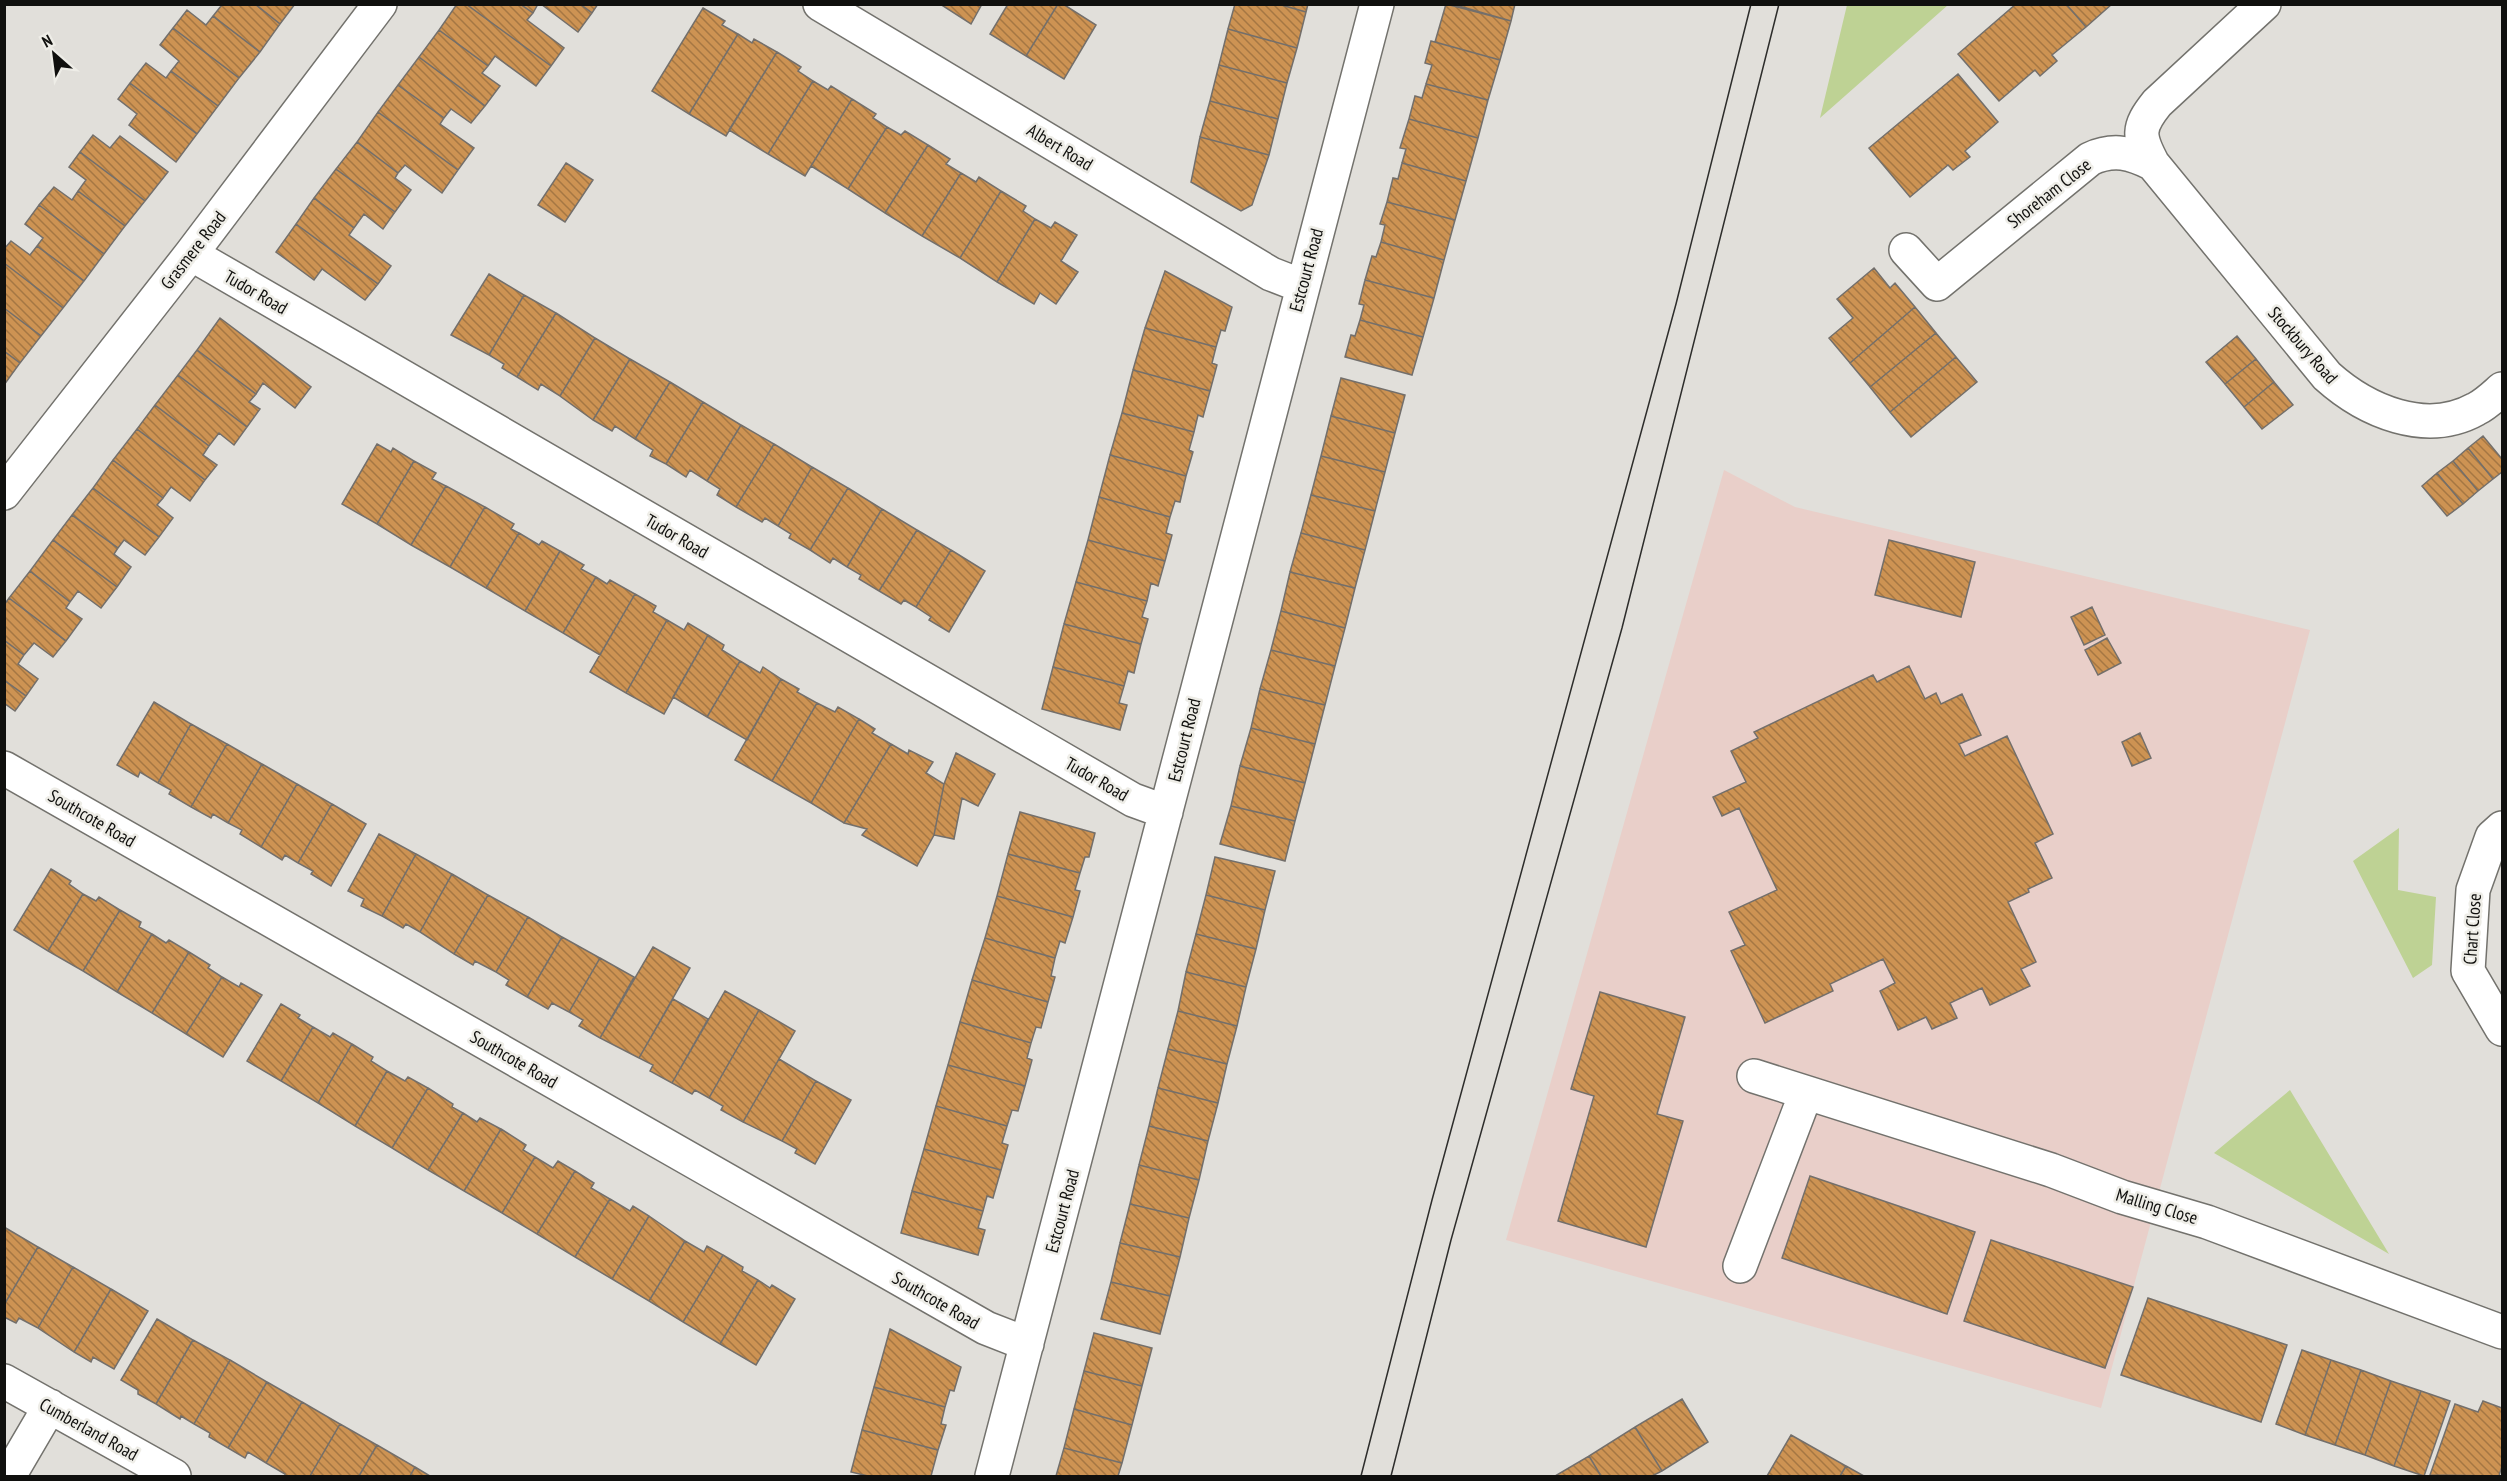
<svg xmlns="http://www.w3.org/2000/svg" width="2507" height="1481" viewBox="0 0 2507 1481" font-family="'PT Sans Narrow',sans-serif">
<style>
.education{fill:#e9cfc9}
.green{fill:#bed294}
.building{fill:url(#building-back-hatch);stroke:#736f6b;stroke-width:1.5}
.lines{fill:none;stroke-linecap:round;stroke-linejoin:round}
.minor-casing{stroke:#73726d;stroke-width:36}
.minor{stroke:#fff;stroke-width:33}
.tram{stroke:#2d2d2b;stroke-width:1.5}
.labels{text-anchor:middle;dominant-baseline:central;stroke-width:5;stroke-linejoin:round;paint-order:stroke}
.street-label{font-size:18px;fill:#10100e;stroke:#eeede7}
</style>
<defs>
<pattern id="building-back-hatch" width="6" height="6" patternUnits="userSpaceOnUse" patternTransform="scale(1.5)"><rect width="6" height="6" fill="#cd9353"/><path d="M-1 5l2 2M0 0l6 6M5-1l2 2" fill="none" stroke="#a57743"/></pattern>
</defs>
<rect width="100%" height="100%" fill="#e1dfda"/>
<path class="education" d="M1724,470l71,37 515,123 -209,778 -595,-168z"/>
<path class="green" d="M1847,5h101l-128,113z
M2399,828l-1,62 38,7 -4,68 -19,13 -60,-117z
M2290,1090l99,164 -175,-101z"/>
<path class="building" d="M219,4h36l25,20 -20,28 -47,-36 8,-10z
M255,4h40l-15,20z
M457,4h9l85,62 -15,20 -41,-30 -7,10 -49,-36z
M466,4h54l13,9 -6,7 37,28 -13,18z
M520,4h18l-5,9z
M541,4h39l12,9 -14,19z
M580,4h18l-6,9z
M940,4h42l-11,20z
M1008,4h50l-32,52 -36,-22z
M1058,4h5l33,21 -32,54 -38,-23z
M1235,4h43l28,8 -9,36 -69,-19z
M1278,4h30l-2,8z
M1446,4l65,17 -11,39 -65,-18z
M1452,4h63l-4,17z
M2016,4h50l20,23 -34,28 5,6 -17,15 -5,-6 -36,31 -41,-47z
M2066,4h46l-26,23z
M703,8l22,13 -3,4 16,9 -49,80 -37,-23z
M187,10l19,15 7,-9 47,36 -21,26 -66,-50z
M173,28l66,50 -21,28 -47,-35 8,-10 -19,-16z
M1228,29l69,19 -10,35 -68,-18z
M439,30l49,36 -6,7 18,13 -15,20 -66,-49z
M738,34l14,9 2,-4 23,13 -51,84 -37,-22z
M1431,41l69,19 -12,40 -62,-16 6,-19 -7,-2z
M777,52l24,15 -3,4 15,10 -45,73 -39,-24z
M419,57l66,49 -14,17 -20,-14 -7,9 -46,-33z
M146,63l20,15 5,-7 47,35 -21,28 -67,-51z
M1219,65l68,18 -9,36 -68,-18z
M1958,74l40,48 -33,29 5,6 -17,13 -5,-5 -38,32 -41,-49z
M813,81l15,9 3,-4 21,13 -47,77 -37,-22z
M130,83l67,51 -21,28 -47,-37 8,-11 -19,-15z
M1426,84l62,16 -10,38 -69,-19 6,-23 7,2z
M398,85l46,33 -4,6 34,24 -16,22 -80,-58z
M852,99l24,15 -3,4 14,9 -39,62 -37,-23z
M1210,101l68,18 -9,36 -69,-18z
M378,112l80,58 -16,23 -37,-28 -7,8 -41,-31z
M1409,119l69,19 -12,43 -64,-18 4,-14 -6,-1z
M887,127l14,8 4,-4 23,14 -43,68 -37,-24z
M93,135l17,13 10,-12 48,36 -23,29 -65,-49z
M1200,137l69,18 -17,50 -11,6 -50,-29z
M357,142l41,31 -3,5 16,12 -16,22 -59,-43z
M928,145l22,14 -4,5 15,9 -39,63 -37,-23z
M80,152l65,49 -20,25 -47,-35 8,-11 -17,-13z
M566,163l27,17 -28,42 -27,-17z
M1402,163l64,18 -11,39 -68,-18 6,-24 5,1z
M336,169l59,43 -12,17 -19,-15 -10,14 -40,-30z
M961,173l15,9 3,-5 22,14 -41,67 -38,-22z
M54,187l18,13 6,-9 47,35 -21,28 -65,-49z
M1001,191l25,15 -3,5 12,8 -38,63 -37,-24z
M314,198l40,30 -5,7 42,31 -13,18 -82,-60z
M1387,202l68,18 -11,40 -63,-18 4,-17 -5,-1z
M39,205l65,49 -20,27 -47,-35 6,-8 -18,-14z
M1035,219l16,9 4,-6 22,13 -16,26 17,11 -22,32 -16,-11 -6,11 -37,-22z
M296,224l82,60 -13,16 -43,-31 -8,11 -38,-28z
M11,241l19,14 7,-9 47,35 -21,27 -59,-45v-14z
M1381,242l63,18 -10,38 -69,-18 7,-24 4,1z
M4,263l59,45 -22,28 -37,-28z
M1874,268l16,20 5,-5 20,24 -65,56 -21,-25 24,-20 -16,-19z
M1165,271l67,36 -7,24 -4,-1 -5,17 -71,-19z
M489,274l35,21 -35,60 -38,-20z
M1365,280l69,18 -11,39 -63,-17 4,-15 -5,-1z
M524,295l32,18 -39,64 -15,-9 2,-4 -15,-9z
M1915,307l21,26 -66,54 -20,-24z
M4,308l37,28 -21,27 -16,-12z
M556,313l39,25 -35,58 -19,-12 -3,6 -21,-13z
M220,318l91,69 -16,21 -32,-25 -7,11 -59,-44z
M1360,320l63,17 -11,38 -67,-18 6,-22 4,1z
M1145,328l71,19 -4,16 5,2 -7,26 -77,-21z
M1936,333l20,24 -66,55 -20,-25z
M2237,336l19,23 -31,25 -19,-22z
M595,338l35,21 -37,61 -33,-24z
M197,350l59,44 -7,8 11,7 -13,18 -69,-52z
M4,351l16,12 -16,22z
M1956,357l21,25 -66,55 -21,-25z
M630,359l40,23 -35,57 -20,-13 -3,5 -19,-11z
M2256,359l18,23 -30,25 -19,-23z
M1133,370l77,21 -7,26 -5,-2 -4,17 -72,-19z
M178,375l69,52 -13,18 -15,-12 -10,13 -54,-41z
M1341,378l64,17 -10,38 -64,-17z
M670,382l33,20 -37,62 -16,-8 3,-6 -18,-11z
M2274,382l19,23 -31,24 -18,-22z
M703,402l38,23 -34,56 -17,-11 -4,7 -20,-13z
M155,405l54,41 -6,9 14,10 -12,15 -68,-51z
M1122,413l72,19 -5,18 4,2 -7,24 -76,-21z
M1331,416l64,17 -10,39 -64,-16z
M741,425l33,19 -38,63 -19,-12 3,-6 -13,-8z
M137,429l68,51 -15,21 -19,-14 -8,11 -50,-38z
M2483,436l19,23v13l-9,7 -25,-31z
M377,444l14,8 2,-4 21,13 -37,63 -35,-20z
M774,444l38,23 -34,59 -13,-8 -3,4 -26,-15z
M2468,448l25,31 -15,12 -25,-30z
M1110,455l76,21 -6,26 -5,-1 -5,16 -71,-20z
M1321,456l64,16 -10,39 -64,-16z
M113,460l50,38 -6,7 16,13 -14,19 -66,-49z
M414,461l22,12 -4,6 14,7 -35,59 -34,-21z
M2453,461l25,30 -15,13 -26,-31z
M812,467l36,21 -38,62 -21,-12 2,-4 -13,-8z
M2437,473l26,31 -16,12 -25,-30z
M446,486l39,21 -35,60 -39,-22z
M93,488l66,49 -14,18 -21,-15 -6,8 -46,-33z
M848,488l34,21 -35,58 -14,-9 -3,5 -20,-13z
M1311,495l64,16 -10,39 -64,-17z
M1099,497l71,20 -4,16 6,2 -7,26 -77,-21z
M485,507l29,17 -3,5 8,4 -33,55 -36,-21z
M882,509l35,21 -38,61 -20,-12 2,-4 -14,-8z
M72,515l46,33 -4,6 17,13 -14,20 -64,-47z
M917,530l34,20 -35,57 -12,-7 -3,4 -22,-13z
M519,533l20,12 3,-4 18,10 -35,60 -39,-23z
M1301,533l64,17 -10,38 -65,-16z
M53,540l64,47 -16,21 -23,-17 -8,11 -40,-31z
M1088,540l77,21 -7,25 -7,-3 -4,18 -71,-19z
M1889,540l86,22 -14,55 -86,-22z
M951,550l34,21 -36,61 -20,-12 2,-3 -15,-10z
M560,551l24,14 -3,4 15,8 -33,56 -38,-22z
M30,571l40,31 -4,6 16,11 -16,22 -57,-43z
M1290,572l65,16 -10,40 -64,-17z
M596,577l11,7 3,-4 25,14 -35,61 -37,-22z
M1076,582l71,19 -5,16 6,2 -7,25 -77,-20z
M635,594l21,12 -3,6 14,8 -41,73 -36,-21z
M9,598l57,43 -13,16 -19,-14 -10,12 -20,-15v-35z
M2092,607l13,28 -21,10 -13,-28z
M1281,611l64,17 -10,38 -64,-16z
M667,620l17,10 4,-7 20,12 -44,79 -38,-21z
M1064,624l77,20 -7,29 -6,-2 -4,15 -71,-19z
M708,635l16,10 -2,5 18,11 -33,56 -34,-20z
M2107,638l14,25 -23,12 -13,-25z
M4,640l20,15 -6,9 20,15 -12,17 -22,-16z
M1271,650l64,16 -10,39 -65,-16z
M740,661l20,12 3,-6 18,12 -34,61 -40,-23z
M1909,666l16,33 11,-6 5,11 21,-10 19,41 -22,9 6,12 42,-20 46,98 -18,9 17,35 -24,11 1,3 -21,10 28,60 -15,7 9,17 -40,19 -8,-17 -32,15 7,15 -25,11 -6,-12 -28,13 -18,-39 15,-8 -12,-24 -53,25 3,7 -68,32 -34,-72 14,-6 -16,-33 48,-22 -38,-82 -17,8 -9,-19 33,-15 -15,-31 27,-13 -4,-6 119,-57 4,7z
M1053,667l71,19 -5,17 8,2 -7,25 -78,-21z
M781,679l18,10 -2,3 20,11 -45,78 -37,-21z
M4,680l22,16 -11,15 -11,-8z
M1260,689l65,16 -10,39 -64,-16z
M154,702l37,22 -33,59 -18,-11 -2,5 -21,-12z
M817,703l18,9 3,-5 21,12 -48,84 -39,-22z
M859,719l16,10 -3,4 19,11 -47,79 -33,-20z
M191,724l36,20 -36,63 -22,-13 2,-4 -13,-7z
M1251,728l64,16 -10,39 -65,-17z
M2140,733l11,25 -19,8 -10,-24z
M227,744l35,20 -34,59 -15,-9 -2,4 -20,-11z
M891,744l17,10 1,-4 24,12 -7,11 18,11 -10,51 -17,31 -55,-31 5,-6 -23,-6z
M956,753l39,21 -17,32 -16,-8 -8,41 -20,-4 10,-51z
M262,764l35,20 -36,63 -21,-13 2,-4 -14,-7z
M1240,766l65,17 -10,38 -64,-15z
M297,784l35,20 -34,59 -13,-8 -3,5 -21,-13z
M332,804l34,20 -35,62 -20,-12 2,-3 -15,-8z
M1231,806l64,15 -10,40 -65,-17z
M1020,812l75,21 -6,24h-4l-5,16 -72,-19z
M379,834l37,20 -34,62 -21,-10 3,-7 -16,-8z
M416,854l36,20 -32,58 -14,-8 -3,4 -21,-12z
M1008,854l72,19 -5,17 5,1 -7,26 -76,-21z
M1215,857l60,14 -10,39 -59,-15z
M51,869l20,12 -2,3 14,10 -35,57 -34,-21z
M452,874l36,21 -34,59 -34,-22z
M83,894l13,7 3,-4 21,13 -37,61 -35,-20z
M488,895l40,22 -32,55 -21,-11 -2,4 -19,-11z
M1206,895l59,15 -9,39 -60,-15z
M997,896l76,21 -8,26 -5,-2 -5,17 -70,-20z
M120,910l21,12 -2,5 13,7 -35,58 -34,-21z
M528,917l34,20 -35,60 -21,-12 3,-5 -13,-8z
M152,934l14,9 3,-3 20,12 -37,61 -35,-21z
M1196,934l60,15 -10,38 -60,-15z
M562,937l38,21 -31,54 -17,-9 -4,6 -21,-12z
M985,938l70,20 -4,18 4,1 -7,25 -76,-22z
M653,947l37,21 -51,90 -39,-20z
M189,952l21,13 -2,3 14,9 -36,57 -34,-21z
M600,958l34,19 -34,61 -21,-12 4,-6 -14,-8z
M1186,972l60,15 -9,39 -59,-15z
M222,977l17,10 2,-4 21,12 -39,62 -37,-23z
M972,980l76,22 -7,26 -5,-1 -5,16 -71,-21z
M725,991l34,19 -50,88 -14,-8 -3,4 -20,-11z
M1600,992l85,25 -28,97 26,7 -37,126 -88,-26 36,-125 -23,-7z
M673,999l35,20 -36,64 -22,-12 3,-6 -14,-7z
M281,1004l19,11 -2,3 15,9 -32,54 -34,-20z
M759,1010l36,21 -52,91 -22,-12 2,-4 -14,-8z
M1178,1011l59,15 -10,38 -59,-15z
M960,1022l71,21 -4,15 5,2 -7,26 -77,-21z
M313,1027l17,10 3,-4 19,11 -34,59 -37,-22z
M352,1044l21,13 -2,4 16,10 -32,55 -37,-23z
M1168,1049l59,15 -9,39 -60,-15z
M779,1059l37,22 -34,60 -39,-19z
M948,1065l77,21 -7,25 -6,-1 -5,16 -71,-20z
M387,1071l18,10 3,-4 20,11 -36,60 -37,-22z
M816,1081l35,19 -36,64 -20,-11 2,-4 -15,-8z
M428,1088l25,16 -1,3 11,6 -35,57 -36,-22z
M1158,1088l60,15 -10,38 -59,-15z
M936,1106l71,20 -5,17 6,2 -7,25 -77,-21z
M463,1113l14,9 3,-4 21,11 -37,62 -36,-21z
M1149,1126l59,15 -9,39 -60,-15z
M501,1129l25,16 -3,5 12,7 -33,56 -38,-22z
M924,1149l77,21 -8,28 -6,-2 -4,15 -71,-20z
M535,1157l18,11 5,-7 17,10 -38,63 -35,-21z
M1139,1165l60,15 -10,38 -59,-14z
M575,1171l19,12 -3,5 19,11 -35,58 -38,-23z
M1810,1176l165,56 -28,82 -165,-56z
M912,1191l71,20 -5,17 7,2 -7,25 -77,-22z
M610,1199l20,12 3,-5 16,10 -37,63 -37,-22z
M1130,1204l59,14 -9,39 -60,-14z
M649,1216l36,25 -36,60 -37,-22z
M4,1227l34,20 -34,58z
M1991,1240l142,47 -28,81 -141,-47z
M685,1241l19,11 3,-6 16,9 -40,67 -34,-21z
M1120,1243l60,14 -10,39 -59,-14z
M38,1247l35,20 -35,61 -19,-10 -3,5 -12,-6v-12z
M723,1255l20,12 -1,4 16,9 -38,64 -37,-22z
M73,1267l38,22 -37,63 -36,-24z
M758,1280l12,8 2,-3 23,14 -39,66 -36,-21z
M1111,1282l59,14 -10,38 -59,-15z
M111,1289l37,22 -34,58 -21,-12 -2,5 -17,-10z
M2148,1298l139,47 -26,77 -140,-47z
M157,1319l36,21 -37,64 -18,-10v-4l-17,-10z
M890,1329l71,38 -7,24 -4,-1 -5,17 -71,-20z
M1094,1333l58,15 -10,38 -58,-15z
M193,1340l37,20 -36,64 -13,-8 -1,3 -24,-15z
M2302,1350l29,10 -26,75 -29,-11z
M230,1360l37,22 -39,66 -19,-11 1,-4 -16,-9z
M2331,1360l30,10 -26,75 -30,-10z
M2361,1370l30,11 -26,74 -30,-10z
M1084,1371l58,15 -10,39 -58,-16z
M2391,1381l30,10 -27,75 -29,-11z
M267,1382l35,20 -36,61 -18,-11 -3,6 -17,-10z
M874,1387l71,20 -4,17 5,1 -8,25 -76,-20z
M2421,1391l29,10 -26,75 -30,-10z
M1682,1399l26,43 -46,29 -27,-44z
M2483,1401l19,7v58l-3,10 -69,-1 25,-71 23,8z
M302,1402l38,22 -30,52h-25v-2l-19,-11z
M1074,1409l58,16 -10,38 -58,-15z
M340,1424l37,21 -18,31h-49z
M1635,1427l27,44 -10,5h-51l-12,-20z
M862,1430l76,20 -7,26h-63l-17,-4z
M1791,1435l55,31 -6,10h-73z
M377,1445l38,22 -5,9h-51z
M1064,1448l58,15 -4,13h-62z
M1589,1456l12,20h-46z
M1846,1466l18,10h-24z
M415,1467l15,9h-20z"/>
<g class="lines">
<defs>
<path id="minor" d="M820,4l451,270 31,12
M2153,164l174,212c39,35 99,61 149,33 10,-5 18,-13 26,-20
M1906,250l31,34 153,-125c24,-11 41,-6 63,5 -15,-28 -16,-36 4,-61l107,-99
M191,254l942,546 33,12
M4,493l187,-239 189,-250
M4,768l982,560 41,16
M2502,828l-10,9 -19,53 -5,81 34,58
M1754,1076l297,94 71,27 85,25 295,110
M1740,1266l66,-173
M4,1381l170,95
M9,1476l41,-70
M992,1476l385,-1472"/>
</defs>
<use href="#minor" class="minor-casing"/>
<use href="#minor" class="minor"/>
<path class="tram" d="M1361,1476l71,-276 244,-896 75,-300
M1391,1476l60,-236 171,-612 157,-624"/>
</g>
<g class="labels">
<g class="street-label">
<text transform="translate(1060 147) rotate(31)">Albert Road</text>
<text transform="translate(2049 193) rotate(-38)">Shoreham Close</text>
<text transform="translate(193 250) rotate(-52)">Grasmere Road</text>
<text transform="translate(1306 270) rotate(-75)">Estcourt Road</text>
<text transform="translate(256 292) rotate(30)">Tudor Road</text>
<text transform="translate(2303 345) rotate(49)">Stockbury Road</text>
<text transform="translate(677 536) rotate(30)">Tudor Road</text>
<text transform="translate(1184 740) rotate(-76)">Estcourt Road</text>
<text transform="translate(1097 779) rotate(30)">Tudor Road</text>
<text transform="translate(92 818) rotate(30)">Southcote Road</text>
<text transform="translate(2472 929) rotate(-86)">Chart Close</text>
<text transform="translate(514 1059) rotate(30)">Southcote Road</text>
<text transform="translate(2157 1206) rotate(17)">Malling Close</text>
<text transform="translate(1062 1211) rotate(-75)">Estcourt Road</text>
<text transform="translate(936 1300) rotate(30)">Southcote Road</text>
<text transform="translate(89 1429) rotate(29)">Cumberland Road</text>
</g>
</g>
<rect width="2507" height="1481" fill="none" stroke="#10100e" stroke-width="12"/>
<g transform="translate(54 54) rotate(332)" stroke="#eeede7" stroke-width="4.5" paint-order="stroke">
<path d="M0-4.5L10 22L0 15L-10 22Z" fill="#10100e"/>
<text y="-9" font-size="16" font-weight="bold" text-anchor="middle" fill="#10100e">N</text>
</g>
</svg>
